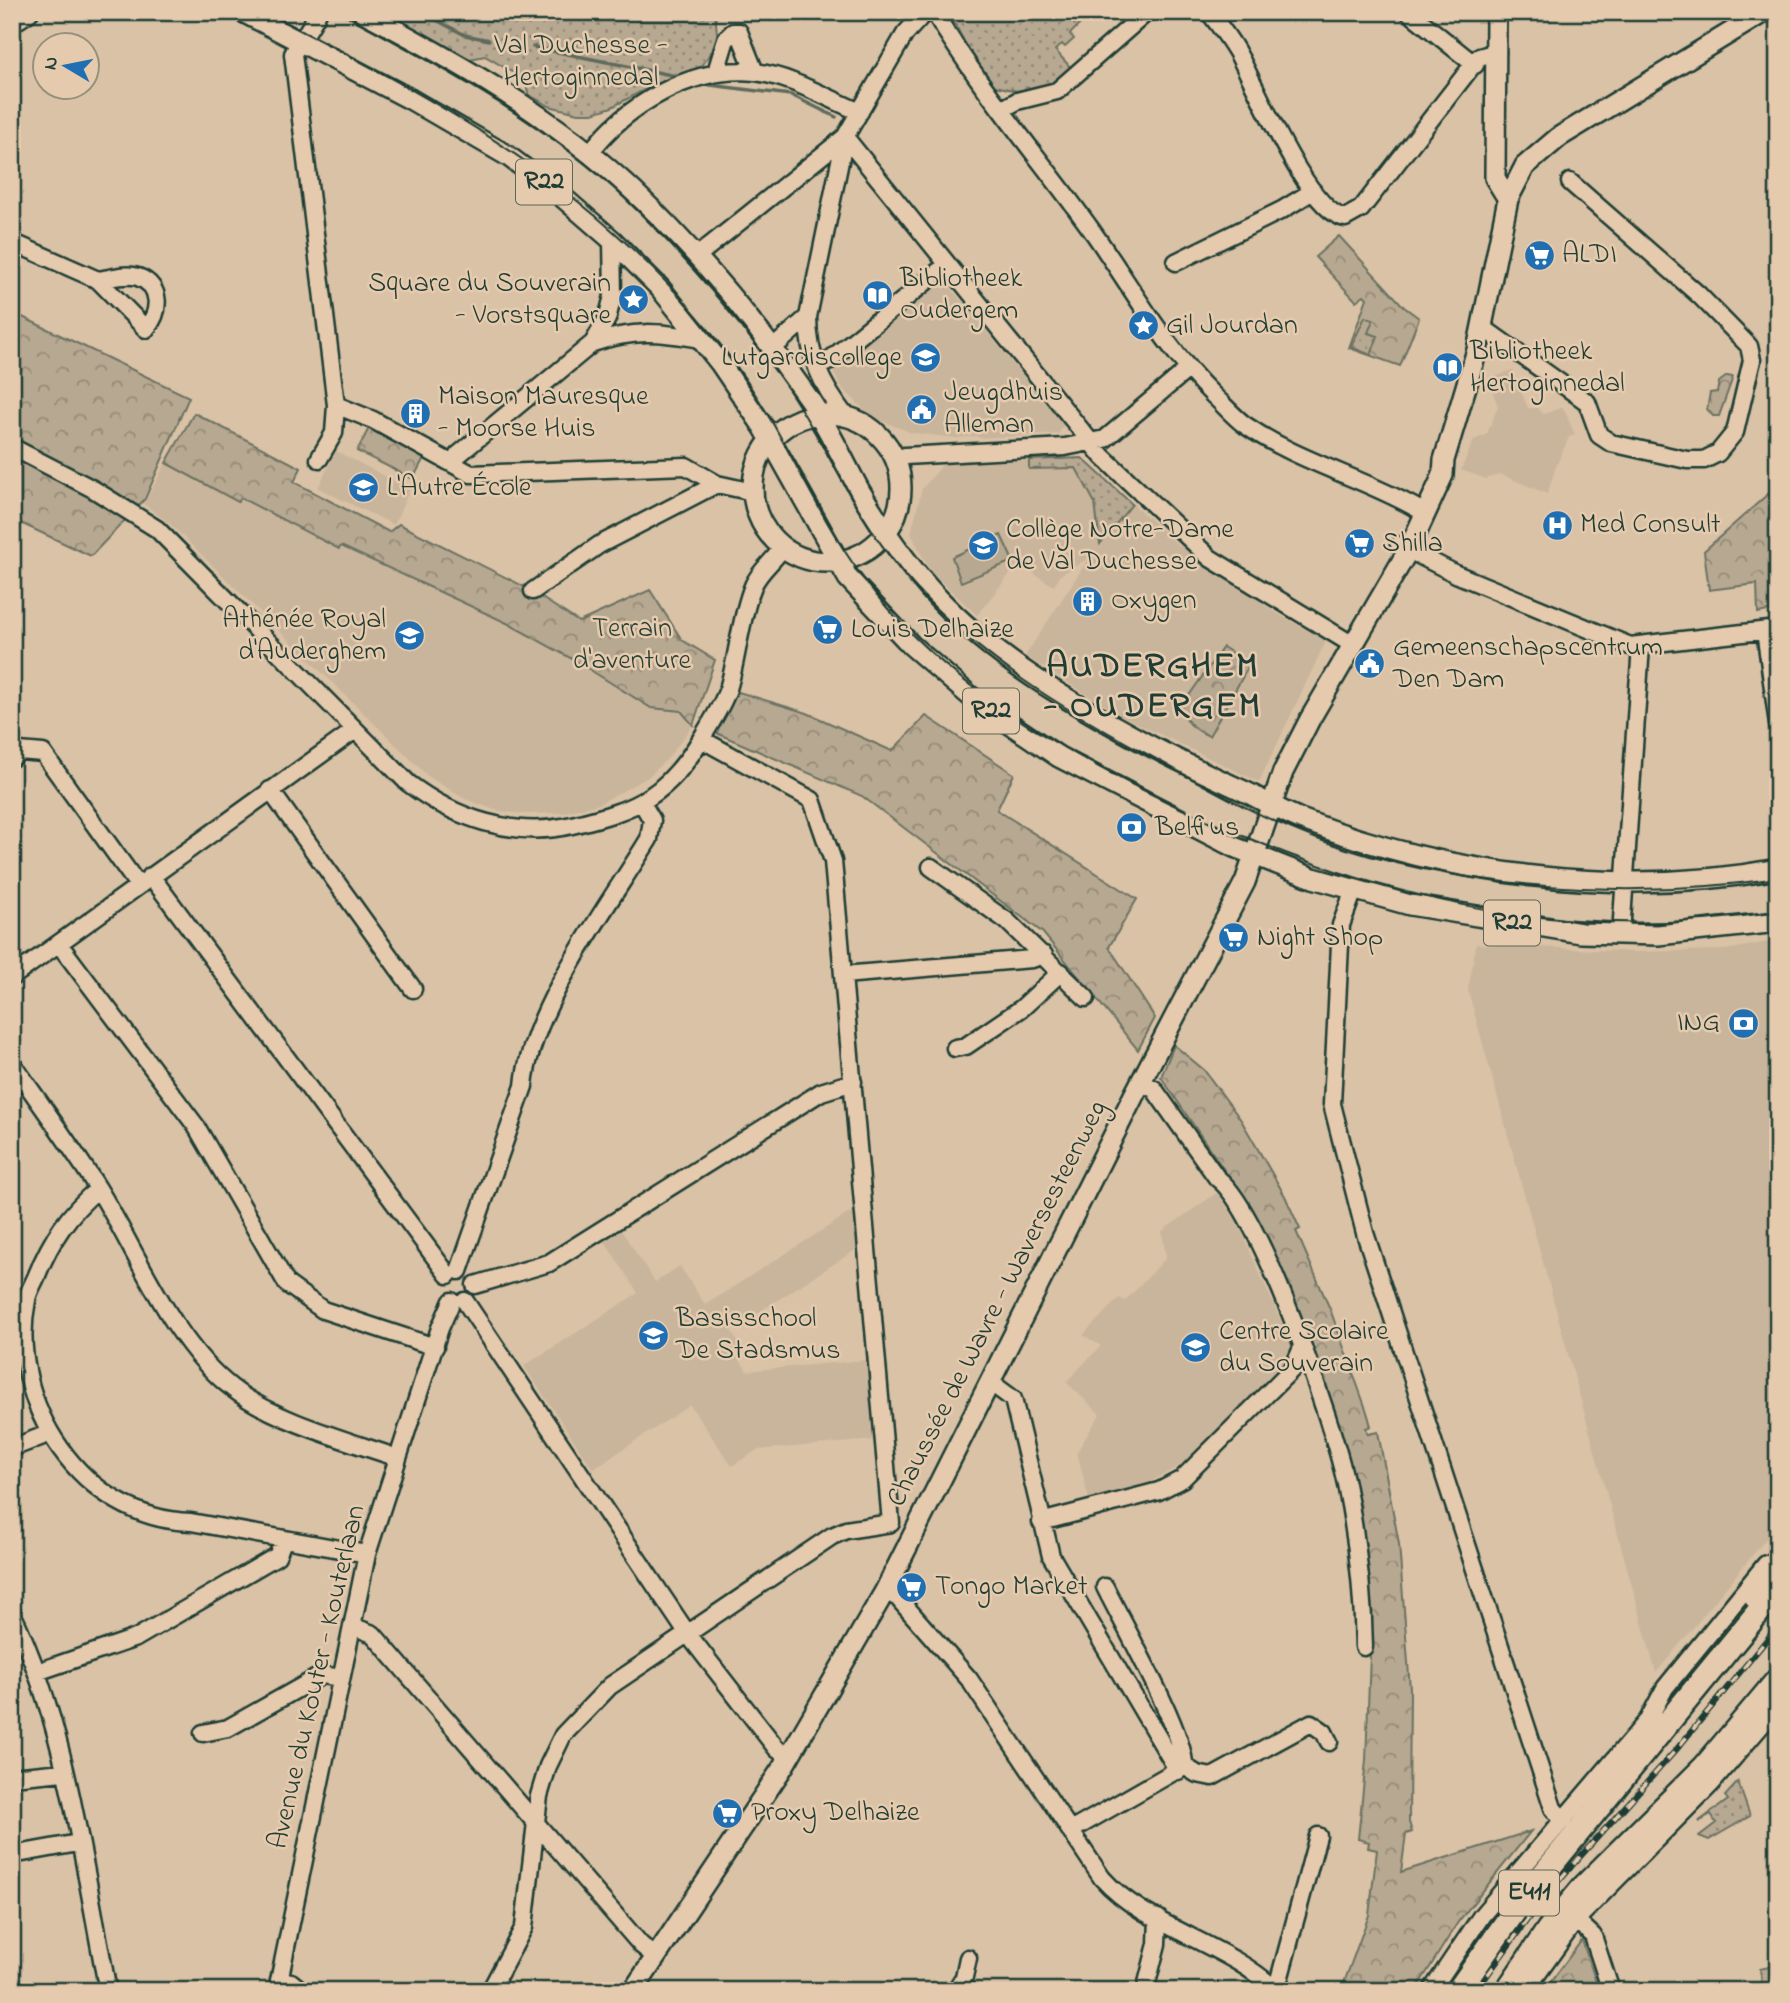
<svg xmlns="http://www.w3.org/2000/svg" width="1790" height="2003" viewBox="0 0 1790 2003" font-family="'Indie Flower',sans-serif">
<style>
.built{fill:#c9b59b}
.park{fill:url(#park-crowns);stroke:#6b7262;stroke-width:2}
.garden{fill:url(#garden-dots);stroke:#6b7262;stroke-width:2}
.pitch{fill:#b7a891;stroke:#6b7262;stroke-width:2}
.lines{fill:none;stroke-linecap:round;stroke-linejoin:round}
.stream{stroke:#5f6b5c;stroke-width:3.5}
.minor-casing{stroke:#1f3d34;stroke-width:21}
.major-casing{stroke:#1f3d34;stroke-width:24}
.highway-casing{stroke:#1f3d34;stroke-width:28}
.minor{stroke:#e6caad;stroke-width:16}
.major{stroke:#e6caad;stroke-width:19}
.highway{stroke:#e6caad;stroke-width:23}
.tram{stroke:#1f3d34;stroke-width:2}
.rail-casing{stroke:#1f3d34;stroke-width:6}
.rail{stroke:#e6caad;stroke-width:3.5;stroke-dasharray:10;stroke-linecap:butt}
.labels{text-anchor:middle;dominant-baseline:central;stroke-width:5;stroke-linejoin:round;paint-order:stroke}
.shield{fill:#e6caad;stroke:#5b6758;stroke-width:2}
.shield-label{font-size:26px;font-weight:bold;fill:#1f3d34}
.park-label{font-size:28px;fill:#274239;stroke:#e6caad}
.poi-label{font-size:28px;fill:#1f3d34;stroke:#e6caad;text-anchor:start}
.street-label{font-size:28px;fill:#1f3d34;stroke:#e6caad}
.district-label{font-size:35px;font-weight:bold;letter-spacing:2px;fill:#1f3d34;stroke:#e6caad}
</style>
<defs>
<pattern id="park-crowns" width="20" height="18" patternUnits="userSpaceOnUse" patternTransform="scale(1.75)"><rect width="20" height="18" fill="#b7a891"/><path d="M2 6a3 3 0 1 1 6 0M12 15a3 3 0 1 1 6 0" fill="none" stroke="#948a77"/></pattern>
<pattern id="garden-dots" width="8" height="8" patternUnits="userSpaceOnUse" patternTransform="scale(1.75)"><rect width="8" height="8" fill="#b7a891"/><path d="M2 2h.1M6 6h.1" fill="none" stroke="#948a77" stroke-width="1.8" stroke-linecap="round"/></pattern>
</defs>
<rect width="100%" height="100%" fill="#dac2a6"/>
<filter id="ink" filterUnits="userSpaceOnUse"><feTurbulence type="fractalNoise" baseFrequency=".0143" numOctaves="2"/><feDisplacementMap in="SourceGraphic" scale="14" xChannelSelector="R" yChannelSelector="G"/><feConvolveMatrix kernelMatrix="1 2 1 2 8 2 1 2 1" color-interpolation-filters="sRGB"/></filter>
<g filter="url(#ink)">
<path class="built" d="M941,276l123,149 -6,9 -79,4 -2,-2 -20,2 -45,-5 -40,-16 -29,-28 -13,-22z
M1512,370l16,38h9l7,6 19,-7 12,28 -6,2 -12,27 -10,30 -47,-20 -14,5 -25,-9 13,-30 13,-6 11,-28 -10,-26z
M336,451l74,38 -16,36 -76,-37z
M1082,458l94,85 99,69 51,29 -67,141 -139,-67 -95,-59 64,-98 -29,17 -6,11 -36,-22 -41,51 -47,-44 -19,-38 11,-44 22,-26z
M166,463l72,39 3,-5 98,52 2,-3 166,77 52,27 92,58 30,3 12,14 -25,33 -20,19 -49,27 -37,9 -40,1 -27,-4 -30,-11 -36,-22 -259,-253 -26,-20z
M1778,940v584l-122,149 -188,-683 8,-46 159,8 91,-2z
M1218,1192l20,32 56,127 -86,90 -29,25 -29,16 -61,17 -12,-47 23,-38 -34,-32 35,-36 -18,-11 36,-37 6,3 41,-43 -4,-27z
M854,1210l3,39 -126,81 11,19 -6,5 11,17 120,-11 7,80 -117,10 -25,16 -42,-61 -97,64 -69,-103 114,-73 -34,-53 17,-10 34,52 25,-16 25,39z"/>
<path class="park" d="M1339,236l65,71 15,11 -19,48 -51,-18 18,-50 -3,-3 -8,6 -41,-44z
M12,312l177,85 -44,102 -54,57 -79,-37z
M1727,376l6,1 -14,39h-6l-6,-7 3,-16 7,-1 2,-10z
M194,413l107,55 -7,14 95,50 10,-8 126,63 54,35 71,-32 32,50 33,20 -22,65 -12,-14 -30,-3 -75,-47 -69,-38 -166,-77 -2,3 -98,-51 -3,4 -72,-39z
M370,426l56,28 -13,25 -56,-28z
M1778,485v124l-20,4 -1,-29 -48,6 -5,-39z
M1223,647l27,17 -41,72c-13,-6 -26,-15 -28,-29z
M732,690l75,23 85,38 34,-35 88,58 -17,36 140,89 -28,48 46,71 -17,32 -95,-117 -181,-137 -148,-64z
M1174,1045l30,25 37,50 44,76 15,33 -4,2 34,78 37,103 4,14 -5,2 2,6 10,-2 21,112 11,145 -1,133 3,10 -6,2 -5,38 130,-41 -73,91 -43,69h-74l28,-76 8,-65 -9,-2 1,-6 -11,-3 8,-79 4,-105 -12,-122 -86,-275 -27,-57 -84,-124z
M1582,1940l17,51h-55z
M1778,1965v26h-15l-3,-22z"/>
<path class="garden" d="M384,12h331l3,32 -17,23 -33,16h-11l-45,24 -19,6h-15l-29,-7 -20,-11 -5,-16 -39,-23 -15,3z
M949,12h143l-22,22 4,5 -9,8 -3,-3 -7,6 16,18 -21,18 -33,5 -26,-6 -15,-20z
M1365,317l8,3 -5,13 10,3 -7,19 -20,-8z
M1082,458l50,46 -32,40 -5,-41 -19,-35 -47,1v-9z
M1738,1782l12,34 -41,24 -10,-4 17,-13 -5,-8 -13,7 30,-22 -3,-4z"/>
<path class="pitch" d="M1001,535l12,26 -52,21 -9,-25z"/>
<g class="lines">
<path class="stream" d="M421,12l44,23 24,5
M533,47l148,30
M710,85l81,10 45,22
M1777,593h1"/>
<defs>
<path id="minor" d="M318,12c-7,16 -17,27 -25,42l43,351 -2,28 -15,26
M934,12c47,79 108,148 161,223 39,56 70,113 119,161 10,9 20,21 31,29 52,36 116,52 171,83
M1209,12c10,13 20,26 28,40 20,35 70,159 108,166l16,-9 118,-152 18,-5
M1409,12l66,53
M12,24l18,-12
M716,72l10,-33 7,-7h6l16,40
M1001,110l16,-9 40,-10 90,-79
M845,137l257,319 108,102 143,87
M589,154c36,-49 103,-88 166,-82 35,4 72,26 105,40
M12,242l86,38 48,49c14,-16 17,-43 -8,-52 -12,-4 -27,1 -40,3
M697,256l148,-119
M1176,262l106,-52 31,-19
M1482,327l105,75 12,33 12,8 76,17h17l14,-7 17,-21 17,-72 -3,-14 -50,-51 -129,-113
M593,343l14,-24 6,-23 -1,-56
M772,349l36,-32
M826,363l113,-92
M336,405l37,15 98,54 215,-8 31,18 36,8
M846,417c-24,-32 -38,-59 -38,-100l37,-180 60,-103 20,-22
M12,447l81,42 64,40 251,254c46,35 106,56 164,42 67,-16 95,-29 131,-89 9,-15 19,-30 25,-47 10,-33 12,-71 25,-103 6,-15 21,-25 29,-38
M895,461l10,-5 160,-9 40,-8 82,-69
M454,464l4,-9 135,-112c41,-14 66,-11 108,-4
M1399,545l57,29 174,72 148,-17
M533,591l66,-46 118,-61
M1765,631l13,93
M701,739l111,61 21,61 58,662
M12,758l7,-7 24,2 95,132
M270,790l143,199
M931,867l76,54 79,77
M151,876l297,399
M1354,890l-13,35 -9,179 33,129 188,575 10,13
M1621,934l20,-288
M59,944l137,182 91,158 36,26 112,37
M843,975l189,-16 12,-4
M12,977l343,-247
M955,1048l11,-2 56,-38 39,-36
M12,1063c29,42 60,84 87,127 39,64 74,153 133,198 40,32 117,53 166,70
M1142,1083l12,6 63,89c43,30 117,248 129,306 11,54 17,108 18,163
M98,1189c-29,24 -47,51 -61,86 -3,8 -9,16 -10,25 -21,102 55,219 164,222l176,32
M459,1271l65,-185c6,-76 85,-181 125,-247l3,-19 -10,-17
M475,1285l74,-22 272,-171 32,-10
M465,1301l222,332 90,116 12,8
M990,1382l23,17 38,157 127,215
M12,1448l36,-14
M1041,1522l118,-31 23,-12 111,-111 9,-20
M885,1591l13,7 71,81 133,199c43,49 125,65 175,113
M12,1613c56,117 71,252 96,378
M352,1626l21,8 268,311 15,12
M37,1672l99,-34 141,-82 7,-17
M203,1733l25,-5 94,-53 19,3
M1184,1766l13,8 15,3 99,-54 13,9 5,10
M12,1777l51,-5
M1072,1830l112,-64c2,-31 -62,-144 -79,-179
M12,1855l66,-12
M1576,1920l17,16 18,55
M279,1980l12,2 11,9
M277,1991l90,-437 73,-226 12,-27
M490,1991l34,-64 15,-131 9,-30 15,-31 47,-49 222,-150 14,-6 45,-7
M955,1991l9,-14 4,-19
M1145,1991l12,-47 1,-26
M1276,1991l42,-155
M1431,1991l51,-76 166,-195 17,-32 101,-124
M1525,1991l51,-71 136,-137 66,-77"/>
<path id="major" d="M243,12l167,87 98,57 51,38 53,46 48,48 60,75 44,65 84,150 63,67 65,56 83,56 175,90 79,31 97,27 171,28 77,2 120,-13
M363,12c94,51 192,105 270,179 66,63 124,134 176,208 20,29 34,61 51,92 22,37 48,75 77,106 58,62 134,106 208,146 34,18 68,34 103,50 18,9 36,20 55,27 146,56 321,78 475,49
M1496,12l-1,166 13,21
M753 488a74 74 0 1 1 148 0a74 74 0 1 1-148 0Z
M633,1991l150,-224 102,-176 249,-496 111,-213 38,-110 27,-53 99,-170 34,-74 1,-15 33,-110 31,-151 17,-33 34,-29 205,-125"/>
<path id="highway" d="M1756,1597l22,-36
M1458,1991l62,-88 258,-315
M1507,1991l42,-62 35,-42 121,-120 73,-87"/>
</defs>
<use href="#minor" class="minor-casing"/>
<use href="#major" class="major-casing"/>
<use href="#highway" class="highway-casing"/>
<use href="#minor" class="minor"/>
<use href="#major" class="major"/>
<use href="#highway" class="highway"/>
<path class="tram" d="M264,12c150,75 284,147 401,269 40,41 78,90 107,141 34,59 62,122 106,175 66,81 161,140 253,187 206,105 415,165 647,127
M340,12c71,37 142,74 207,122 91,66 169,151 233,243 48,68 78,148 135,210 65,71 146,121 230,166 57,31 114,65 175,87 138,50 313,60 458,38"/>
<defs>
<path id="rail" d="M1476,1991l67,-93 133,-148 102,-124"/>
</defs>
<use href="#rail" class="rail-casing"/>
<use href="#rail" class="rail"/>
</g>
</g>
<defs>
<symbol id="supermarket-disc" viewBox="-11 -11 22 22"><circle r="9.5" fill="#1f6fb2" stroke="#e6caad"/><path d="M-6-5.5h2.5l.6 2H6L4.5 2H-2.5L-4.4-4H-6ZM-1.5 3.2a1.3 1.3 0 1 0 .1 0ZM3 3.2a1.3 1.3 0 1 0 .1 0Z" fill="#fff"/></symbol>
<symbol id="library-disc" viewBox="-11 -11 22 22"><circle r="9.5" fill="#1f6fb2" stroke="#e6caad"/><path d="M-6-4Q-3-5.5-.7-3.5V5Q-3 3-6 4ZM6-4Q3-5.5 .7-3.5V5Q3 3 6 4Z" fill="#fff"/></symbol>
<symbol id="sight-disc" viewBox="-11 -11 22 22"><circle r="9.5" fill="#1f6fb2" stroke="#e6caad"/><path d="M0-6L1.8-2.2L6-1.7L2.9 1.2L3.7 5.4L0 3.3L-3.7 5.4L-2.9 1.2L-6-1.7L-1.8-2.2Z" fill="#fff"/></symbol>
<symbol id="school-disc" viewBox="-11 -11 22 22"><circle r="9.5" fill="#1f6fb2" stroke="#e6caad"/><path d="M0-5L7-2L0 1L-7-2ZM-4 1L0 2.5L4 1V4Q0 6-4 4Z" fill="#fff"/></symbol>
<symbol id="civic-disc" viewBox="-11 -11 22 22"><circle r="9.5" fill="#1f6fb2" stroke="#e6caad"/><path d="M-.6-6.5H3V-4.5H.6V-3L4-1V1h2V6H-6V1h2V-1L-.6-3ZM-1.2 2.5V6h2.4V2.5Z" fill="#fff"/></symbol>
<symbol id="building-disc" viewBox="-11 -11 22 22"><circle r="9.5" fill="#1f6fb2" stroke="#e6caad"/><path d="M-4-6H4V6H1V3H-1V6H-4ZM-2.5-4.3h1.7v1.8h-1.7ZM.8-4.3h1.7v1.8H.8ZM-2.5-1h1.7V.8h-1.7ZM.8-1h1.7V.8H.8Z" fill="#fff"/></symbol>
<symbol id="hospital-disc" viewBox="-11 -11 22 22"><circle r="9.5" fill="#1f6fb2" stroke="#e6caad"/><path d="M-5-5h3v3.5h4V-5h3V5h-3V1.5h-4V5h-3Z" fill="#fff"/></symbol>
<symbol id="bank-disc" viewBox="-11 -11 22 22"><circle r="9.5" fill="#1f6fb2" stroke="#e6caad"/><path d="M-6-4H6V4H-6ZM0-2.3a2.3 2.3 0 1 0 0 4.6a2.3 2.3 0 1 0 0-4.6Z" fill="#fff"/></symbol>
</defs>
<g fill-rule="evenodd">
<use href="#supermarket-disc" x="1522" y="238" width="35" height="35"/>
<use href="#library-disc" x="860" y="278" width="35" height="35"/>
<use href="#sight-disc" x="616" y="282" width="35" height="35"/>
<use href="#sight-disc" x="1126" y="308" width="35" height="35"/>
<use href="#school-disc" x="908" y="340" width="35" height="35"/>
<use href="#library-disc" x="1430" y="350" width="35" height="35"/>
<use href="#civic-disc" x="904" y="392" width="35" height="35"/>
<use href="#building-disc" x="398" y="396" width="35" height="35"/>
<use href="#school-disc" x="346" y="470" width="35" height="35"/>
<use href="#hospital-disc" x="1540" y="508" width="35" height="35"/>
<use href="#supermarket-disc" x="1342" y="526" width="35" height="35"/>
<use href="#school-disc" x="966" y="528" width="35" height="35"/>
<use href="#building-disc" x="1070" y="584" width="35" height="35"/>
<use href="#supermarket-disc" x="810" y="612" width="35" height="35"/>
<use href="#school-disc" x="392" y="618" width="35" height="35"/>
<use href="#civic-disc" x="1352" y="646" width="35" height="35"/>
<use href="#bank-disc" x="1114" y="810" width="35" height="35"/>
<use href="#supermarket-disc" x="1216" y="920" width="35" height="35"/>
<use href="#bank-disc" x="1726" y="1006" width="35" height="35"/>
<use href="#school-disc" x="636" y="1318" width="35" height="35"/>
<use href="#school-disc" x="1178" y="1330" width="35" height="35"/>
<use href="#supermarket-disc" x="894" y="1570" width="35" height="35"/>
<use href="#supermarket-disc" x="710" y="1796" width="35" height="35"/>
</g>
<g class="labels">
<g class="shield">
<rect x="516" y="159.5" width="56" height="45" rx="5"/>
<rect x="963" y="688.5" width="56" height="45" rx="5"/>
<rect x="1484" y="900.5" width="56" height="45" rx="5"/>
<rect x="1499" y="1870.5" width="60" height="45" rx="5"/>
</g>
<g class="shield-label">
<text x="544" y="182">R22</text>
<text x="991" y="711">R22</text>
<text x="1512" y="923">R22</text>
<text x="1529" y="1893">E411</text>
</g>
<g class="park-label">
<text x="581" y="46">Val Duchesse -<tspan x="581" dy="32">Hertoginnedal</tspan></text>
<text x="632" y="629">Terrain<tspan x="632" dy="32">d'aventure</tspan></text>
</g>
<g class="poi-label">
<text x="1562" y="255">ALDI</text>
<text x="900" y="279">Bibliotheek<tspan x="900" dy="32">Oudergem</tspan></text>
<text x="611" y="284" text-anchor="end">Square du Souverain<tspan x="611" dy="32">- Vorstsquare</tspan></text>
<text x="1166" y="326">Gil Jourdan</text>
<text x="1470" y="352">Bibliotheek<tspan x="1470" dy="32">Hertoginnedal</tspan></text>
<text x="902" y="358" text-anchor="end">Lutgardiscollege</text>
<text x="944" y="393">Jeugdhuis<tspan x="944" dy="32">Alleman</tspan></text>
<text x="438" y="397">Maison Mauresque<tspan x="438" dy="32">- Moorse Huis</tspan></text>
<text x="387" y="488">L'Autre École</text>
<text x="1580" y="525">Med Consult</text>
<text x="1006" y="530">Collège Notre-Dame<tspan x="1006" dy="32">de Val Duchesse</tspan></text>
<text x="1382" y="544">Shilla</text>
<text x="1111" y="601">Oxygen</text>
<text x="386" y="620" text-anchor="end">Athénée Royal<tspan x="386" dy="32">d'Auderghem</tspan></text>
<text x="851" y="630">Louis Delhaize</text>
<text x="1393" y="648">Gemeenschapscentrum<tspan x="1393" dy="32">Den Dam</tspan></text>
<text x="1155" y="828">Belfius</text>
<text x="1257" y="938">Night Shop</text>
<text x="1720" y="1023" text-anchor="end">ING</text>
<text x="676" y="1319">Basisschool<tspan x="676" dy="32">De Stadsmus</tspan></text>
<text x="1219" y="1332">Centre Scolaire<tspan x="1219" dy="32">du Souverain</tspan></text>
<text x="935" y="1587">Tongo Market</text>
<text x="751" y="1813">Proxy Delhaize</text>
</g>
<g class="street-label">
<text transform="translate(998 1304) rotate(-63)">Chaussée de Wavre - Waversesteenweg</text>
<text transform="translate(318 1677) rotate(-77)">Avenue du Kouter - Kouterlaan</text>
</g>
<g class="district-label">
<text x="1153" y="667">AUDERGHEM<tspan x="1153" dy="40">- OUDERGEM</tspan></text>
</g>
</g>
<rect width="1790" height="2003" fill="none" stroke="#e6caad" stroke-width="42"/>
<rect x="21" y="21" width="1748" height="1961" fill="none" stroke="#1f3d34" stroke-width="2.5" filter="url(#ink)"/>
<g transform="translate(66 66) rotate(280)"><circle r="33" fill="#e6caad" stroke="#96927d" stroke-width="2"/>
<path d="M0-5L12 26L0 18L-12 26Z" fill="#1f6fb2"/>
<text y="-10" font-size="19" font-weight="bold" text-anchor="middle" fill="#1f3d34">N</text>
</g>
</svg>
